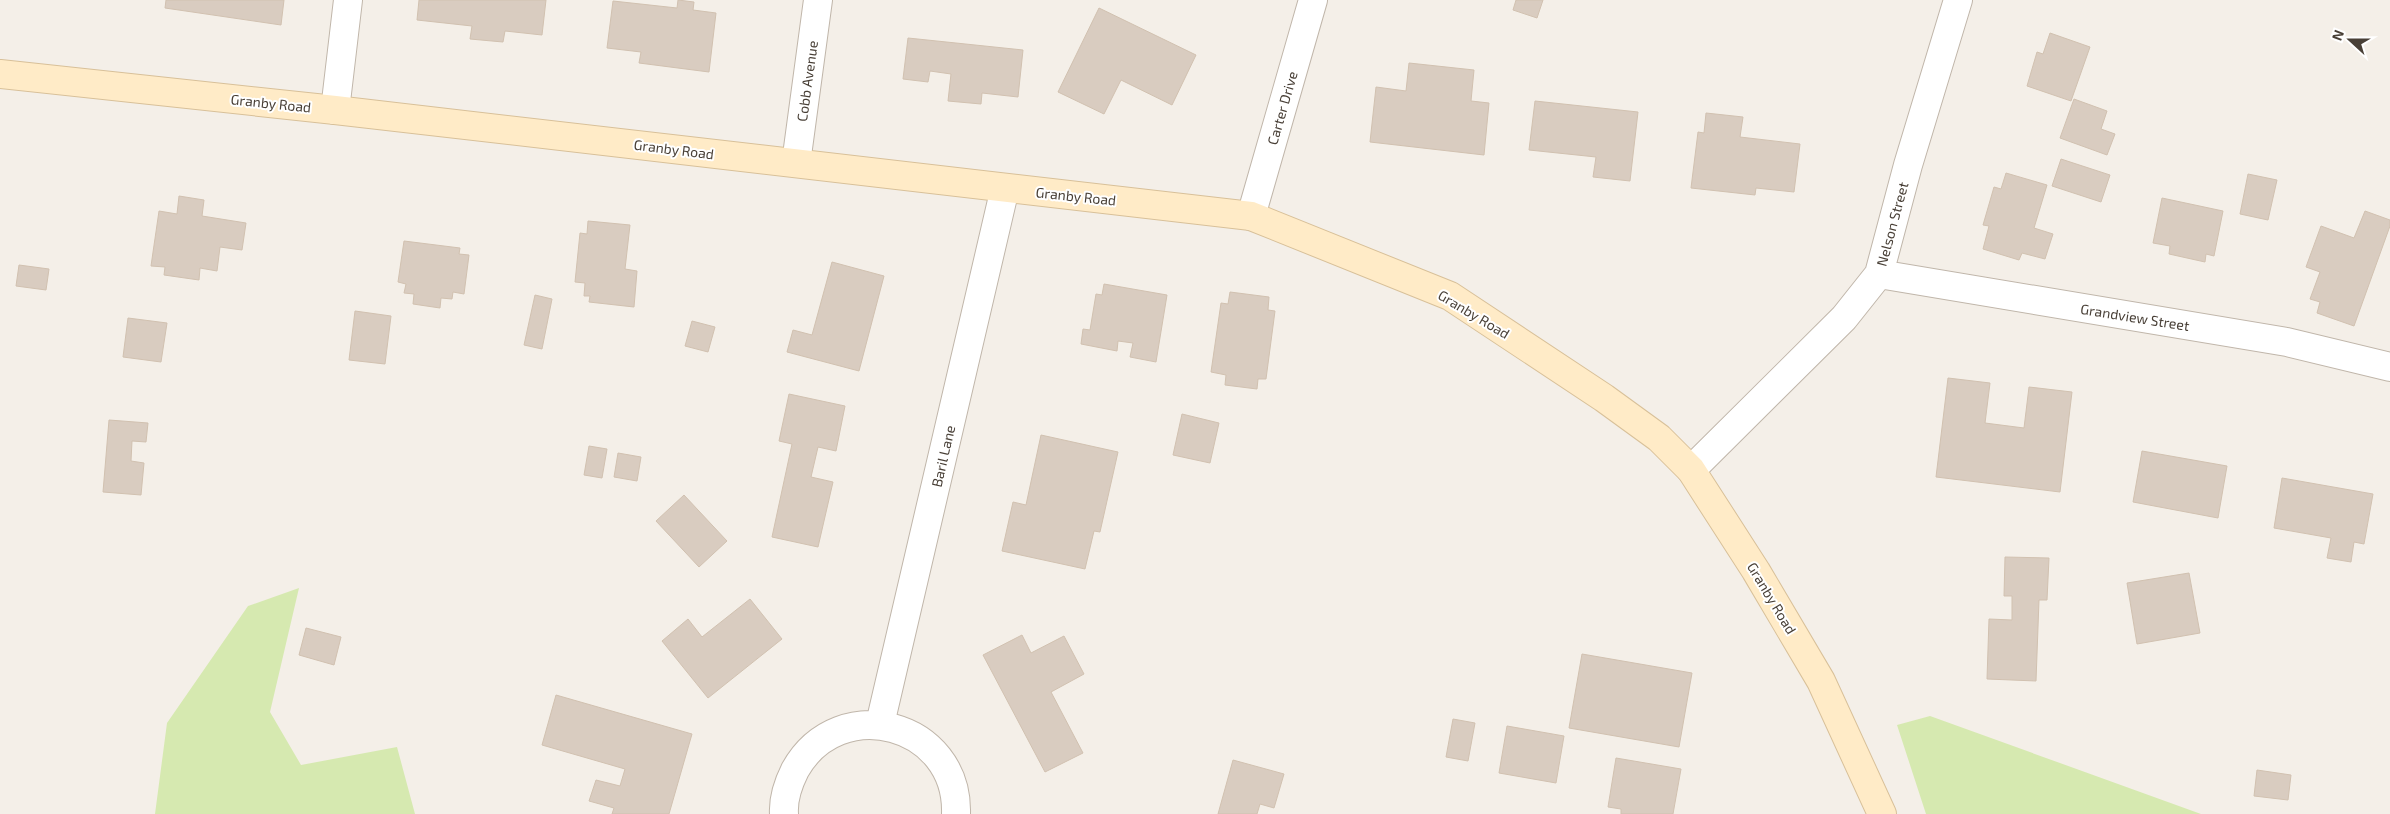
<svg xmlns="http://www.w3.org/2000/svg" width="2390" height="814" viewBox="0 0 2390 814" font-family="'Exo 2',sans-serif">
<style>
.green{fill:#d6e9b0}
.building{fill:#d9ccc0;stroke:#d1c1b0}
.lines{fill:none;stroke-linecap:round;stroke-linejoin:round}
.street-casing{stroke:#c0b6aa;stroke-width:30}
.secondary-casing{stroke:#d8c099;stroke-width:30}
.street{stroke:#fff;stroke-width:28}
.secondary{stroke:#ffebc7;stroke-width:28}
.labels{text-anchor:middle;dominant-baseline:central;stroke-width:4;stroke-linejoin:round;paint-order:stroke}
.street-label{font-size:14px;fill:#483f36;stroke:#fff}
</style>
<rect width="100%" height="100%" fill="#f4efe8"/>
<path class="green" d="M299,588l-29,124 31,53 96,-18 18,67h-260l12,-91 81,-117z
M1930,716l271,98h-275l-29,-89z"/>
<path class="building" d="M166,0h118l-3,25 -116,-17z
M419,0h127l-4,35 -37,-4 -2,11 -33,-3 2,-13 -55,-6z
M678,0l16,2 -1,8 23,3 -7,59 -70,-9 2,-11 -34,-4 6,-47 64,7z
M1516,0h27l-6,18 -24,-8z
M1099,8l97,47 -24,50 -51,-25 -17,34 -46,-22z
M2050,33l40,14 -19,54 -44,-15 10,-34 6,2z
M908,38l115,12 -5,47 -36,-4 -1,11 -33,-3 3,-27 -21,-3 -2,11 -25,-3z
M1409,63l65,7 -3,31 18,2 -5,52 -114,-13 6,-55 30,4z
M2074,99l33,12 -6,18 14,5 -8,21 -47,-17z
M1535,101l103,11 -8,69 -37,-4 3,-20 -67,-7z
M1706,113l37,4 -3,20 60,7 -6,48 -38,-4 -1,7 -64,-7 7,-56 6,1z
M2061,159l49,16 -9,27 -49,-16z
M2006,173l41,12 -13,43 19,6 -8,25 -23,-6 -3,7 -36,-11 6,-23 -6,-1 11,-38 7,2z
M2248,174l29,6 -9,40 -28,-6z
M179,196l25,4 -2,16 44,7 -4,27 -22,-3 -3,24 -17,-3 -1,12 -35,-5 1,-8 -14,-1 8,-55 18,3z
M2162,198l61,13 -9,45 -8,-2 -1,8 -36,-8 1,-8 -17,-3z
M2365,211l25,9v6l-36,100 -37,-13 3,-11 -10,-3 10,-27 -14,-5 15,-41 33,12z
M588,221l42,4 -5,44 12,2 -3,36 -45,-5 1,-6h-6l1,-13 -10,-1 5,-49 7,1z
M404,241l56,7 -1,6 10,1 -5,39 -11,-2 -1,7 -11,-1 -1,10 -27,-4 1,-10 -10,-1 2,-9 -8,-2z
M832,262l52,14 -25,95 -72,-19 6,-22 19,5z
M19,265l30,4 -3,21 -30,-4z
M1104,284l63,11 -11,67 -26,-5 3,-14 -15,-2 -1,10 -36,-7 2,-15 7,1 6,-36 6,1z
M1230,292l39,5 -1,13 7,1 -9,68h-8l-1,10 -32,-4 1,-10 -15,-3 10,-69 7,1z
M535,295l17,4 -10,50 -18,-4z
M355,311l36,5 -6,48 -36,-4z
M128,318l39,5 -6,39 -38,-5z
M692,321l23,6 -7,25 -23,-6z
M1948,378l42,5 -5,40 39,5 5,-41 43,5 -12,100 -124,-15z
M789,394l56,12 -9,45 -18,-4 -7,30 22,5 -15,65 -46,-10 20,-93 -13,-3z
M1182,414l37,9 -9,40 -37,-8z
M109,420l39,3 -2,19 -14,-1 -1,20 13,2 -3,32 -38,-3z
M1041,435l77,17 -18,80 -6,-1 -9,38 -83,-18 11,-49 13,3z
M589,446l18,3 -5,29 -18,-3z
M2142,451l85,15 -9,52 -85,-16z
M618,453l23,4 -4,24 -23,-4z
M2282,478l91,16 -9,50 -10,-2 -3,20 -24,-4 4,-20 -57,-10z
M684,495l43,46 -28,26 -43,-46z
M2005,557l44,1 -2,42h-8l-3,81 -49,-2 2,-60 23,1v-24h-8z
M2189,573l11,60 -63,11 -10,-61z
M750,599l32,40 -74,59 -46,-57 26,-22 14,18z
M306,628l35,9 -7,28 -35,-10z
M1022,635l9,18 33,-17 20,38 -33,18 32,61 -38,19 -62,-117z
M1582,654l110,19 -13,74 -110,-19z
M556,695l136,39 -23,80h-57l2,-6 -25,-7 7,-21 24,6 5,-17 -83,-24z
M1453,719l22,4 -7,38 -22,-4z
M1507,726l57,10 -8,47 -57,-10z
M1616,758l65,11 -8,45h-52v-5l-13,-2z
M1233,760l51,14 -10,34 -14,-4 -3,10h-39z
M2257,770l34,5 -3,25 -34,-4z"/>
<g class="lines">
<defs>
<path id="street" d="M335,110l13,-110
M796,163l22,-163
M1251,216l62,-216
M1879,274l408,68 103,25
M1691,470l153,-152 35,-44 29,-109 50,-165
M880,724l125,-536
M784,814c-1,-15 4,-30 11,-44 44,-79 164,-47 161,44"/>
<path id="secondary" d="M0,74l335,36 916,106 199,80 154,102 55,40 32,32 65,101 65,110 61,133"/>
</defs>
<use href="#street" class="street-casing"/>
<use href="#secondary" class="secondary-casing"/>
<use href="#street" class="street"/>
<use href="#secondary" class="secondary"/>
</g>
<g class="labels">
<g class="street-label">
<text transform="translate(807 81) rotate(-82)">Cobb Avenue</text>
<text transform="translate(271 103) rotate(6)">Granby Road</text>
<text transform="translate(1282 108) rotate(-74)">Carter Drive</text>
<text transform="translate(674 149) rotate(7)">Granby Road</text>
<text transform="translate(1076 196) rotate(6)">Granby Road</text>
<text transform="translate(1892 224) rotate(-75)">Nelson Street</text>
<text transform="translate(1474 314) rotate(31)">Granby Road</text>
<text transform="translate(2135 317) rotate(9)">Grandview Street</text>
<text transform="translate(943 456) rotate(-77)">Baril Lane</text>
<text transform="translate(1772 598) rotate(59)">Granby Road</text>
</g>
</g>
<g transform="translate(2350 40) rotate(291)" stroke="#ffffff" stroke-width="4" paint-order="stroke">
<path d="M0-4L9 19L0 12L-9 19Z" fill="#483f36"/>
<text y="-8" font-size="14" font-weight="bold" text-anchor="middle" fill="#483f36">N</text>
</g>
</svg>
